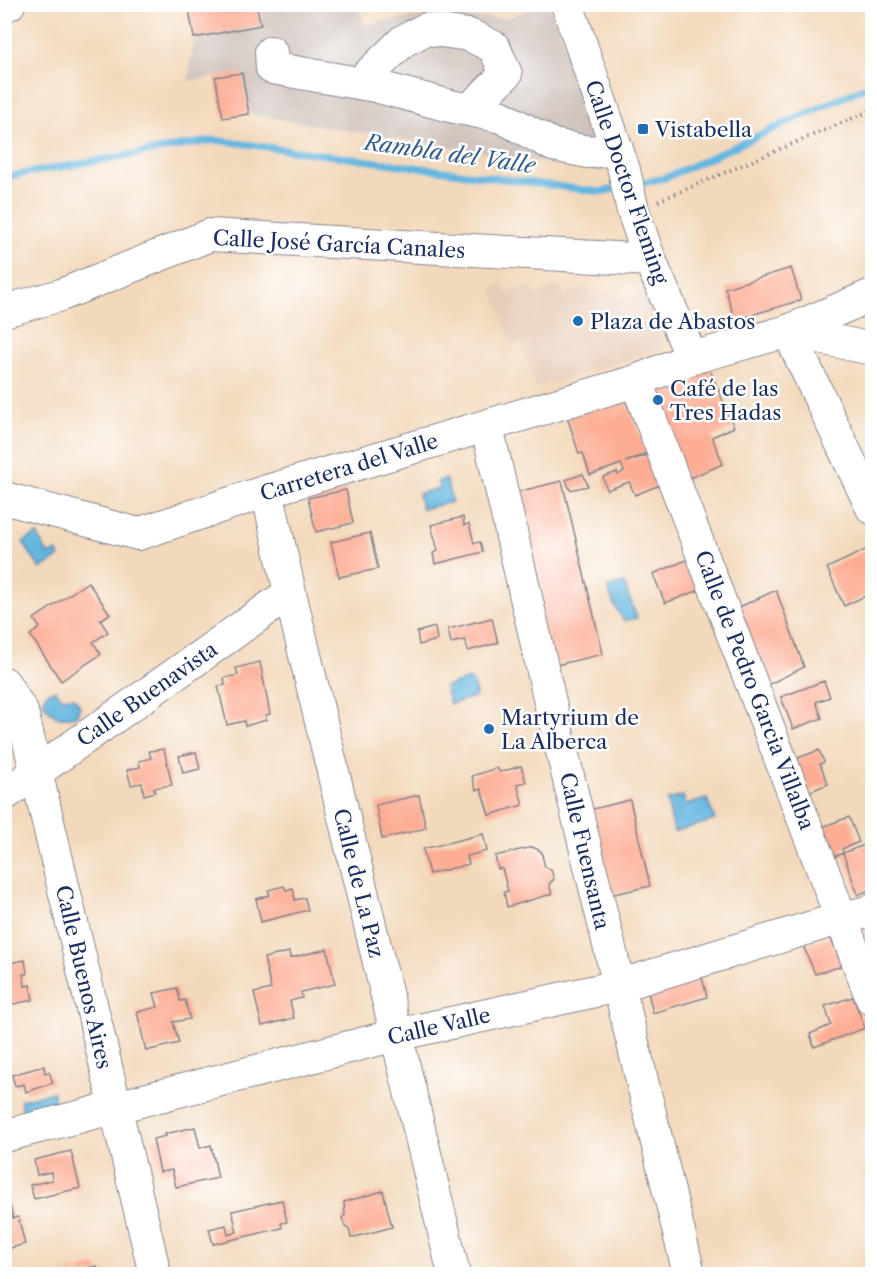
<svg xmlns="http://www.w3.org/2000/svg" width="877" height="1279" viewBox="0 0 877 1279" font-family="'Libre Caslon Text',serif">
<style>
.built{fill:#e8ceb9}
.industrial{fill:#cec1ba}
.water{fill:#63b6df;stroke:#3f729e;stroke-width:1.5}
.lines{fill:none;stroke-linecap:round;stroke-linejoin:round}
.stream{stroke:#63b6df;stroke-width:7}
.building{fill:#fdad94}
.minor-casing{stroke:#87848c;stroke-width:34}
.path{stroke:#87848c;stroke-width:4;stroke-dasharray:1.5 4.5;stroke-linecap:butt}
.minor{stroke:#fff;stroke-width:32}
.poi-dot{fill:#1f6fb2;stroke:#fff;stroke-width:2}
.labels{text-anchor:middle;dominant-baseline:central;stroke-width:5;stroke-linejoin:round;paint-order:stroke}
.poi-label{font-size:21px;fill:#1b2f5e;stroke:#fff;text-anchor:start}
.street-label{font-size:21px;fill:#1b2f5e;stroke:#fff}
.water-label{font-size:22px;font-style:italic;fill:#345e8b;stroke:#fff}
</style>
<rect width="100%" height="100%" fill="#fff"/>
<filter id="ink" filterUnits="userSpaceOnUse"><feTurbulence type="fractalNoise" baseFrequency=".0167" numOctaves="2"/><feDisplacementMap in="SourceGraphic" scale="12" xChannelSelector="R" yChannelSelector="G"/><feConvolveMatrix kernelMatrix="1 2 1 2 8 2 1 2 1" color-interpolation-filters="sRGB"/></filter>
<filter id="wash" filterUnits="userSpaceOnUse"><feTurbulence type="fractalNoise" baseFrequency=".008" numOctaves="4" result="noise"/><feDisplacementMap in="SourceGraphic" scale="24" xChannelSelector="R" yChannelSelector="G"/><feGaussianBlur stdDeviation="1.35" result="paint"/><feColorMatrix in="noise" values="0 0 0 0 0 0 0 0 0 0 0 0 0 0 0 0 0 1.4 0 .05"/><feComposite in="paint" operator="in"/></filter>
<g filter="url(#wash)">
<rect width="100%" height="100%" fill="#f3d9bb"/>
<path class="built" d="M503,282l3,11 24,-7 6,9 23,-9 4,8 23,-6 5,9 22,-6 5,8 26,-7 20,57 -129,39 -14,-46 -9,3 -21,-58z"/>
<path class="industrial" d="M262,5h95l8,20 48,-8 93,1 35,-13h8l57,140 -3,27 -354,-58 -7,-41 -54,8 6,-43 67,-13z"/>
<path class="water" d="M446,479l6,23 -30,7 -4,-15 21,-6 -1,-7z
M37,534l12,21 8,-4 3,6 -20,12 -17,-27z
M624,583l13,35 -13,3 -11,-18 -5,-16z
M468,679l5,3 3,12 -1,3 -25,7 -5,-17z
M55,690l8,8 11,-1 6,9 -3,9 -4,2h-17l-10,-10 -3,-7c3,-6 4,-9 12,-10z
M683,796l3,9 21,-6 8,21 -41,12 -7,-32z
M53,1092l2,11 3,1 1,3 -35,9 -4,-16z"/>
<g class="lines">
<path class="stream" d="M4,177l211,-37 385,52 19,-4
M635,184l30,-6 207,-94"/>
</g>
<g id="blocks">
<path class="building" d="M188,4h68l5,21 -67,13z
M362,4h21v1l-19,6z
M242,73l7,41 -26,4 -8,-41z
M791,268l10,32 -66,20 -10,-32z
M710,370l24,57 -22,10 11,27 -38,16 -34,-93z
M623,394l24,59 -22,9 23,-7 12,30 -25,10 -6,-13 -22,8 -4,-13 14,-5 1,3 6,-4 -3,-7 -31,11 -7,-22 -4,1 -13,-41z
M583,474l5,12 -18,4 -4,-10z
M562,481l41,173 -51,12 -39,-173z
M346,490l7,33 -37,9 -8,-34z
M463,517l1,8 5,-1 5,19 6,-1 3,10 -48,12 -2,-11 5,-2 -7,-26z
M370,533l8,36 -39,8 -8,-35z
M872,547v46l-28,13 -17,-38z
M689,559l11,31 -35,13 -12,-29z
M88,582l22,32 -10,6 8,12 -15,10 8,12 -40,27 -31,-46 10,-7 -6,-9z
M776,590l28,77 -44,22 -29,-78z
M492,618l6,25 -30,8 -3,-11 -14,3 -3,-14z
M435,627l2,13 -18,5 -2,-13z
M260,662l10,52 -4,1v5l-21,6 -1,-5 -17,4 -9,-39 7,-1 -1,-7 14,-3 -2,-7z
M824,681l6,16 -14,5 6,16 -29,11 -12,-32z
M164,749l8,36 -18,3 1,4 -11,3 -2,-12 -11,2 -4,-15 13,-3 -1,-6 12,-3 -2,-7z
M819,750l5,12 -4,2 8,20 -27,11 -13,-33z
M196,752l4,17 -17,4 -4,-17z
M521,766l5,16 -9,2 6,21 -34,10 -8,-26 -5,1 -4,-14 25,-8 3,4z
M419,795l7,33 -44,11 -6,-34z
M630,800l20,86 -40,9 -21,-85z
M849,817l10,25 -17,7 1,4 -17,7 -12,-30z
M483,834l4,17 -20,5 2,8 -40,10 -6,-25z
M872,842v47l-14,6 -15,-42z
M532,847l9,4 4,16 6,3 3,9 -5,5 3,10 -45,13 -3,-15 4,-1 -6,-23 -4,1 -3,-13z
M284,886l2,4 7,-2 2,12 10,-2 3,12 -47,12 -5,-23 14,-4 -2,-5z
M872,925v38l-17,-34z
M830,937l12,29 -27,8 -12,-29z
M327,949l8,35 -34,8 1,6 -12,3 4,17 -32,8 -8,-33 17,-4 -7,-31 25,-6 1,6z
M25,960l2,14h-4l2,12 5,-1 3,15 -29,6v-42z
M700,970l7,27 -54,16 -8,-33z
M177,988l3,13 5,-1 5,19 -17,3 6,21 -33,8 -9,-39 21,-5 -4,-14z
M853,997l12,31 -51,19 -4,-13 21,-9 -6,-19z
M44,1066l1,7 4,-1 4,11 -27,9 -2,-8 -9,2 -3,-11z
M195,1127l5,21 11,-3 7,33 -42,9 -4,-17 -12,2 -7,-33 13,-3 -1,-2z
M71,1151l9,37 -46,11 -4,-14 22,-5 -1,-8 -14,3 -3,-15z
M383,1191l9,36 -41,11 -2,-9 -4,-2 -3,-9 3,-3 -1,-13z
M8,1198l5,20 5,-1 7,27 -21,6v-51z
M282,1200l5,22 -6,1 1,5 -69,16 -4,-15 17,-4 2,10 9,-3 -5,-21z
M97,1266l2,8h-19l-1,-4z
M76,1270l1,4h-14z"/>
</g>
</g>
<g filter="url(#ink)">
<use href="#blocks" fill-opacity="0" stroke="#87848c" stroke-width="1.5"/>
<g class="lines">
<defs>
<path id="minor" d="M567,4l57,166 9,41 17,49 42,98
M4,6l5,-2
M271,52l1,16 103,18 75,20 52,11 51,28 35,7 29,-3
M360,83l43,-42 23,-12 43,6 25,12 12,27 -37,36
M4,311l57,-16 149,-60 440,25
M788,331l84,177
M788,331l84,18
M636,381l236,618
M487,427l64,279 138,568
M267,491l23,102 164,681
M4,498l134,36 129,-43 369,-110 56,-23 96,-27 84,-36
M4,683l18,29 133,562
M4,795l286,-202
M4,1136l392,-101 222,-49 224,-68 30,-7"/>
</defs>
<use href="#minor" class="minor-casing"/>
<path class="path" d="M658,201l214,-91"/>
<use href="#minor" class="minor"/>
</g>
</g>
<g class="poi-dot">
<rect x="637" y="123" width="12" height="12" rx="3"/>
<circle cx="578" cy="321" r="6"/>
<circle cx="658" cy="400" r="6"/>
<circle cx="489" cy="729" r="6"/>
</g>
<g class="labels">
<g class="poi-label">
<text x="655" y="129">Vistabella</text>
<text x="590" y="321">Plaza de Abastos</text>
<text x="670" y="388">Café de las<tspan x="670" dy="24">Tres Hadas</tspan></text>
<text x="501" y="717">Martyrium de<tspan x="501" dy="24">La Alberca</tspan></text>
</g>
<g class="street-label">
<text transform="translate(627 182) rotate(71)">Calle Doctor Fleming</text>
<text transform="translate(339 244) rotate(3)">Calle José García Canales</text>
<text transform="translate(349 467) rotate(-17)">Carretera del Valle</text>
<text transform="translate(755 690) rotate(69)">Calle de Pedro Garcia Villalba</text>
<text transform="translate(147 694) rotate(-35)">Calle Buenavista</text>
<text transform="translate(585 851) rotate(77)">Calle Fuensanta</text>
<text transform="translate(359 883) rotate(76)">Calle de La Paz</text>
<text transform="translate(84 977) rotate(77)">Calle Buenos Aires</text>
<text transform="translate(439 1026) rotate(-13)">Calle Valle</text>
</g>
<g class="water-label">
<text transform="translate(450 154) rotate(8)">Rambla del Valle</text>
</g>
</g>
<rect width="877" height="1279" fill="none" stroke="#fff" stroke-width="24"/>
</svg>
